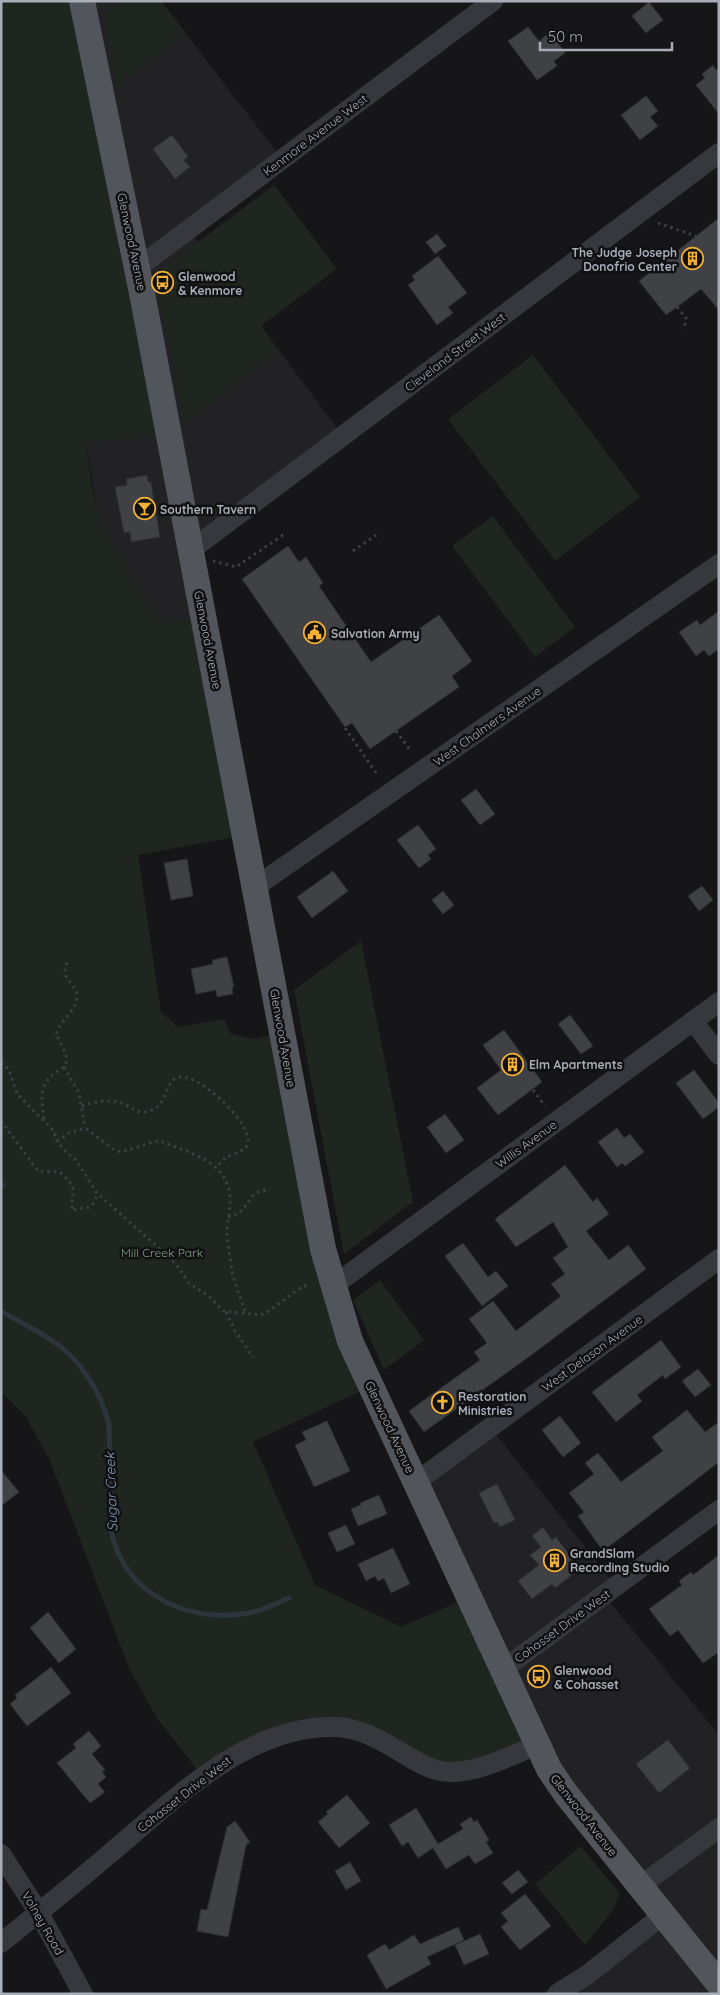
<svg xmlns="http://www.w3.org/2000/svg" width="720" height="1995" viewBox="0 0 720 1995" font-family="Quicksand,sans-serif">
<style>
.built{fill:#222225}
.green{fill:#1e261f}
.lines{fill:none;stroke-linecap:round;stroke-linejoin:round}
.stream{stroke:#2c353c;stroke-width:5}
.building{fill:#404145;stroke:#303034}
.path{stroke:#3d3f44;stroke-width:3;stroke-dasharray:2.5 4;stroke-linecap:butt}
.minor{stroke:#37383d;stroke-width:20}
.major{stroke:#53555c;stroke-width:26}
.labels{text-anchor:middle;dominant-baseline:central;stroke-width:5;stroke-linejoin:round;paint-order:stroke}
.street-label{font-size:12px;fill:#a8adb8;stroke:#111113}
.poi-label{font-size:12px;font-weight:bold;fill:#a8adb8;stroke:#111113;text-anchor:start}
.park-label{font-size:12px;fill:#7fa381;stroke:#111113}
.water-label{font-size:14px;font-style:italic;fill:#7f9bb3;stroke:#111113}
</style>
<rect width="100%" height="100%" fill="#161618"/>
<path class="built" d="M82,1h79l121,158 -93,71 154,206 -151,114 12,69 -44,4 -56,-92 -6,-16 -12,-72 83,-9z
M490,1427l126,159 -12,9 115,140v259h-136l-6,-12 86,-67 -97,-121 -150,-312z"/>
<path class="green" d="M1,1h81l87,433 -83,9c4,30 7,60 18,88l56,92 44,-4 42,216 -108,20 23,157 17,15 46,-8 7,15 24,5 27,-6 89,353 -118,56 62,143 86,42 68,-30 68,148 -71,25 -62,-15 -88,-28 -113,50 -46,-59 -28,-50 -80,-210 -25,-44 -23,-22z
M121,1h40l25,32 -68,52 -14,-71z
M274,185l63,84 -76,57 18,25 -94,72 -30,-149z
M533,355l107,142 -85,64 -107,-142z
M493,516l82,111 -40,30 -83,-111z
M361,941l52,261 -69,52 -50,-264z
M380,1280l44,60 -40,30 -31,-70z
M581,1846l39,48 -8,17 -27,34 -50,-61z"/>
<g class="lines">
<path class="stream" d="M1,1185h2
M1,1311c16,10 34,18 50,29 29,18 49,51 58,84l2,107c15,65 76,92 138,82 14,-2 27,-10 40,-15"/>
</g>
<path class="building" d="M649,2l14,18 -17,13 -14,-17z
M528,27l11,14 11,-9 15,21 -11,8 3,5 -20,14 -29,-39z
M713,65l3,5 3,-2v46l-23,-29 9,-7 -3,-4z
M646,96l12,15 -8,6 8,9 -18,14 -19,-25z
M172,135l16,22 -4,3 6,7 -15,12 -22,-30z
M719,218v92l-18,-21 -35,26 -27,-34z
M437,234l9,12 -11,8 -9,-12z
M438,256l29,37 -19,14 5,6 -16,12 -29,-40 7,-5 -3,-4z
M147,475l1,7h3l9,55 -29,5 -1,-10 -6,1 -9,-46 12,-2 -1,-6z
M288,546l11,16 7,-5 17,26 -4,3 52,76 68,-47 33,46 -20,15 7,11 -89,62 -18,-26 -7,4 -103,-148z
M719,611v38l-10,7 -5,-6 -8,6 -17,-24 18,-12 3,5z
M476,789l19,25 -15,11 -19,-25z
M418,825l18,24 -8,6 3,4 -12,9 -22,-28z
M187,859l6,37 -22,4 -7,-37z
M333,871l15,20 -36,27 -15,-21z
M702,886l11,14 -14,11 -11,-15z
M443,891l11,14 -11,9 -11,-14z
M227,957l7,30h-2l1,7 -16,3 -1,-7 -20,4 -5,-25 22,-5 -1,-4z
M570,1015l23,31 -12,8 -23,-30z
M504,1030l38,52 -44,33 -21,-27 24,-18 -18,-25z
M694,1070l25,33v4l-16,12 -27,-36z
M445,1114l19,26 -18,13 -19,-26z
M617,1128l7,10 6,-4 14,18 -19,14 -3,-3 -5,4 -19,-25z
M565,1165l28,37 4,-4 12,16 -23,17 23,29 19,-15 18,24 -116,87 -106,76 -15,-21 71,-51 -6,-8 13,-9 -18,-24 24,-18 23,30 45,-35 -10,-12 14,-10 -12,-16 15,-11 -15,-25 -37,25 -21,-28z
M463,1243l25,34 8,-6 12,15 -26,20 -37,-50z
M661,1340l20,27 -16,12 -2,-4 -26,20 5,6 -26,21 -24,-30z
M698,1369l13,16 -16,12 -13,-16z
M687,1410l18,22 14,-10v40l-116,89 -25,-35 6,-4 -15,-19 25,-19 -9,-11 13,-10 23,29 42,-31 -11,-14z
M560,1416l21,27 -18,14 -21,-27z
M327,1421l23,50 -36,16 -19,-42 11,-5 -4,-8z
M1,1470l18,22 -18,14z
M497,1484l18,36 -15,7 -3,-5 -3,1 -15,-30z
M379,1495l8,19 -29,12 -7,-17 10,-4 -1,-2z
M346,1525l9,19 -18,8 -9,-19z
M543,1527l9,13 4,-3 24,32 -25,19 -3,-4 -20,15 -14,-18 21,-16 -9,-10 11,-8 -9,-11z
M393,1548l17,36 -19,9 -7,-15 -6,3 -3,-5 -9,5 -8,-17z
M719,1555v97l-16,11 -25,-33 -8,6 -21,-27 33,-24 -3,-4 12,-9 2,3z
M48,1612l28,37 -17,14 -29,-35z
M51,1667l20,26 -44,33 -17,-22 7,-6 -2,-3z
M89,1731l12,15 -9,8 13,16 -3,2 4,5 -8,7 7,8 -15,11 -33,-40 19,-15 -3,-4z
M668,1740l22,28 -31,25 -23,-29z
M347,1795l23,28 -31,25 -21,-26 10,-8 -2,-2z
M416,1808l22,36 25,-15 -3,-5 11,-7 3,5 3,-2 12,20 -3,2 7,11 -18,11 -6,-9 -23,14 -13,-21 -15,10 -10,-16 -6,4 -13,-21z
M235,1821l15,21 -4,3 -18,92 -31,-6 4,-22 6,1 20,-83z
M350,1862l11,19 -15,9 -11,-19z
M518,1870l10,12 -16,12 -10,-11z
M525,1894l26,32 -31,24 -19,-23 7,-6 -7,-8z
M458,1927l6,13 -37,17 4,7 -45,25 -19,-34 18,-11 4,6 25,-15 6,9z
M480,1934l9,20 -25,11 -9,-20z"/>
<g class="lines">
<path class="path" d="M658,223l38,13
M677,307l9,11 -2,12
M353,551l23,-16
M213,561l23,6 50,-34
M345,728l32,46
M396,731l14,19
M1,1063l3,1 5,6 8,24 36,36 4,11 8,10 11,9 21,33 65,58 14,13 13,19 21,14 13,14 38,4 8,-4 32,-24 9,-3
M64,1067l15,26 6,35
M533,1090l12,16
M82,1106c13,-5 31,-8 44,-1 7,3 10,8 18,7 27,-3 18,-32 36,-35 19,-3 71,45 68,65 -1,10 -14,11 -21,15 -4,2 -7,7 -11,10
M44,1119c-2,-18 -6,-34 11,-46 4,-3 10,-5 11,-10 3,-8 -7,-22 -10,-29 4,-14 21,-23 21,-38 0,-10 -12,-15 -12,-25 0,-4 2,-8 3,-12
M1,1121l37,50 22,1c20,19 11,16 12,39 14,-6 21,2 25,-18
M57,1141l12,-8 16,-5 31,23c12,2 30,-9 44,-10 28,12 68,19 70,57 1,13 -4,25 -3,38 2,12 3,24 5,35 3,14 9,27 13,41
M228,1217c25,-5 15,-27 42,-27
M226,1312l9,19 18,26"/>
<path class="minor" d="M136,269l357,-268
M191,550l528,-397
M255,887l464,-323
M693,1021l26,34
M333,1286l386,-284
M416,1482l303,-223
M502,1670l217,-160
M1,1854l38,59 44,81
M640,1886l79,-58
M1,1943c36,-29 71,-57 106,-87 64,-53 139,-132 229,-129 23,1 43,12 63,24 11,7 24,15 37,19 30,9 74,-14 101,-25
M557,1994l30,-19 76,-60"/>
<path class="major" d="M82,1l60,292 181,956 27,92 199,428 17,25 153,190"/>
</g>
<defs>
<symbol id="building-ring" viewBox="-11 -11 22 22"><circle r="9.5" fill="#111113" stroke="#f2b134" stroke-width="1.5"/><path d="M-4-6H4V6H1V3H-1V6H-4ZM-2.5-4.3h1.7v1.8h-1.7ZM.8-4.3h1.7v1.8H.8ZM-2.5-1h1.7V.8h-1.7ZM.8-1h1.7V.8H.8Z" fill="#f2b134"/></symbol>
<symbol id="bus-ring" viewBox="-11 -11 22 22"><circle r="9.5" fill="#111113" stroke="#f2b134" stroke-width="1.5"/><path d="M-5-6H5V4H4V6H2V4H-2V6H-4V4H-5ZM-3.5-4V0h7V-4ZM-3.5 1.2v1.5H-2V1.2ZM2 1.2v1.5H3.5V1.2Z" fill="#f2b134"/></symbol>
<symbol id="bar-ring" viewBox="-11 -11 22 22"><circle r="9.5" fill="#111113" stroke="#f2b134" stroke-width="1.5"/><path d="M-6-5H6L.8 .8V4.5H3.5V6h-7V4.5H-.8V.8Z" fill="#f2b134"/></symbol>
<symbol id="civic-ring" viewBox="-11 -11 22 22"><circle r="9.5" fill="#111113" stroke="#f2b134" stroke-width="1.5"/><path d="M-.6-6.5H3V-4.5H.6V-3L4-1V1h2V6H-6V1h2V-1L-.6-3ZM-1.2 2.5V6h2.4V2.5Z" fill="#f2b134"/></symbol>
<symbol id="church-ring" viewBox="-11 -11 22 22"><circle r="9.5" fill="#111113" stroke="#f2b134" stroke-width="1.5"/><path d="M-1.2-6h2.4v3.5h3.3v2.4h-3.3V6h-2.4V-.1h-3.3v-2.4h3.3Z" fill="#f2b134"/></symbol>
</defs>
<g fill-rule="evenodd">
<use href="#building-ring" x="680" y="246" width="25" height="25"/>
<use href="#bus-ring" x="150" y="270" width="25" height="25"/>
<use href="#bar-ring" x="132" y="496" width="25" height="25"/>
<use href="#civic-ring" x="302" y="620" width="25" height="25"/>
<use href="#building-ring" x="500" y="1052" width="25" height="25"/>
<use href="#church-ring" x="430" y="1390" width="25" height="25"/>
<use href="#building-ring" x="542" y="1548" width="25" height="25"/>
<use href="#bus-ring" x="526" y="1664" width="25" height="25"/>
</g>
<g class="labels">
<g class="street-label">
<text transform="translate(315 135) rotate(-37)">Kenmore Avenue West</text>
<text transform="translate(132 242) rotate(78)">Glenwood Avenue</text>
<text transform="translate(455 352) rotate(-37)">Cleveland Street West</text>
<text transform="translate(208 640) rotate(79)">Glenwood Avenue</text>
<text transform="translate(487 726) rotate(-35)">West Chalmers Avenue</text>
<text transform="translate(283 1038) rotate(80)">Glenwood Avenue</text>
<text transform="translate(526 1144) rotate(-36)">Willis Avenue</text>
<text transform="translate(592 1353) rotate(-36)">West Delason Avenue</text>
<text transform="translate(390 1427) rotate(65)">Glenwood Avenue</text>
<text transform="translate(562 1626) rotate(-36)">Cohasset Drive West</text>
<text transform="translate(184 1794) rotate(-38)">Cohasset Drive West</text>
<text transform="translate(584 1815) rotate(52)">Glenwood Avenue</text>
<text transform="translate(43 1923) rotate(60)">Volney Road</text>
</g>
<g class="poi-label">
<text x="677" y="252" text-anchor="end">The Judge Joseph<tspan x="677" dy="14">Donofrio Center</tspan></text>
<text x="178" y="276">Glenwood<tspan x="178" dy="14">&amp; Kenmore</tspan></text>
<text x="160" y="509">Southern Tavern</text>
<text x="331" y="633">Salvation Army</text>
<text x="529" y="1064">Elm Apartments</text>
<text x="458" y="1396">Restoration<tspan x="458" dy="14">Ministries</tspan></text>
<text x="570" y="1553">GrandSlam<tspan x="570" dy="14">Recording Studio</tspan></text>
<text x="554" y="1670">Glenwood<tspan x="554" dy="14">&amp; Cohasset</tspan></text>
</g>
<g class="park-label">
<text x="162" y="1252">Mill Creek Park</text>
</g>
<g class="water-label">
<text transform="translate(111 1492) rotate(-92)">Sugar Creek</text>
</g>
</g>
<rect width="720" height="1995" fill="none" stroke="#a8adb8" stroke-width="5"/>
<path d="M540 42v8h132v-8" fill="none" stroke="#a8adb8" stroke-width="2.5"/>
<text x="548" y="42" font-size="15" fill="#a8adb8" stroke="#111113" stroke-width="4" paint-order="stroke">50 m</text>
</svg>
